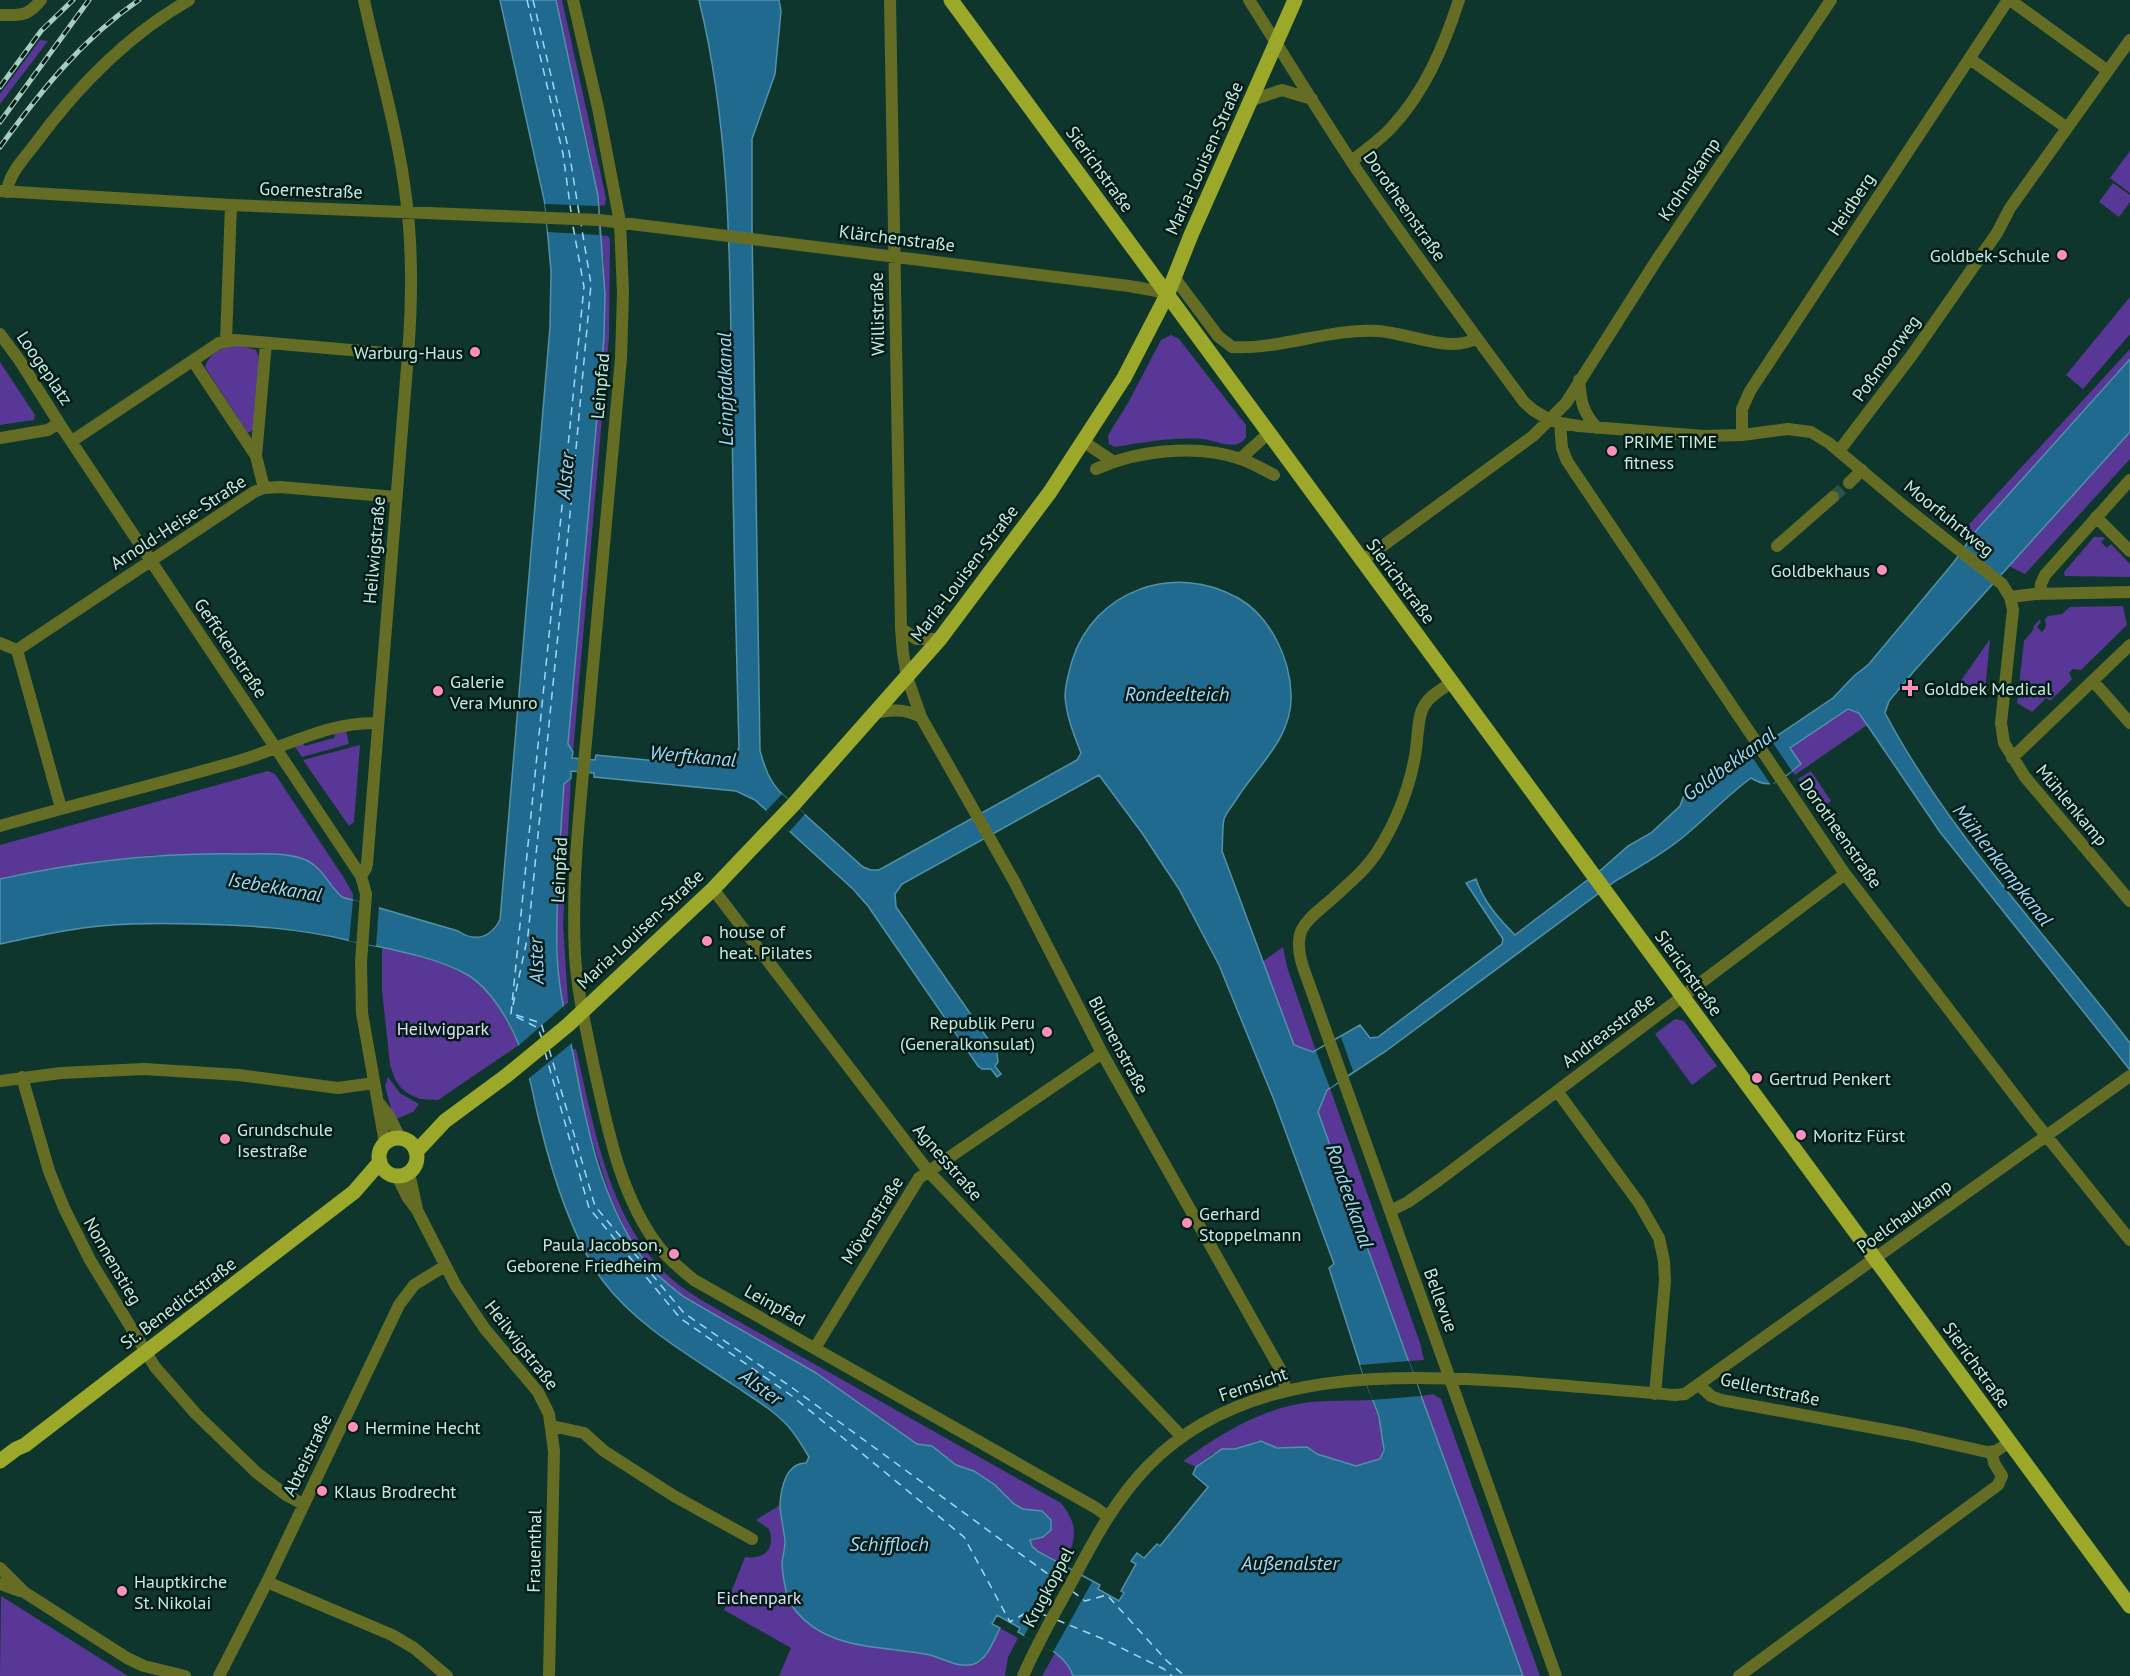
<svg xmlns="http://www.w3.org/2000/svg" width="2130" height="1676" viewBox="0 0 2130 1676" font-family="'PT Sans',sans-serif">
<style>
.green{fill:#583797}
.water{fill:#216a8f;stroke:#5391a7;stroke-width:1.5;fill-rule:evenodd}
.pier{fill:#0f362d}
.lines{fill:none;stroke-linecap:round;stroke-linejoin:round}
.ferry{stroke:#a1d8f9;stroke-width:1.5;stroke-dasharray:8 6;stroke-linecap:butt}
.minor-tunnel{stroke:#2b5148;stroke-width:12;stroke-dasharray:12 6;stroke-linecap:butt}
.minor{stroke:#656d25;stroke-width:12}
.major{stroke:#9ba82a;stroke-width:15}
.rail-casing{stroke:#a8ccc1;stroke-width:5}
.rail{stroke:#001c16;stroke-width:3;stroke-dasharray:9;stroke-linecap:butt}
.poi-dot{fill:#fe8ebb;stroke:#001c16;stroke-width:2}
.labels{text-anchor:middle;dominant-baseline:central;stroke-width:5;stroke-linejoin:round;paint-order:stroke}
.street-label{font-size:18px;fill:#c8ebe0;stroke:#001c16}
.poi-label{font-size:18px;fill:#c8ebe0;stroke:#001c16;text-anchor:start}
.park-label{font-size:18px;fill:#e0daf5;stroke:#001c16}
.water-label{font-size:20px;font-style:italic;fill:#a1d8f9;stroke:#001c16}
</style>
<rect width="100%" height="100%" fill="#0f362d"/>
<path class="green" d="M556,0h6l44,198 -1,7 -7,1 -8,-52z
M40,40l8,1 -48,63v-10z
M2130,151v42l-20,-15z
M2113,183l17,12v7l-11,15 -20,-15z
M599,235l9,1 2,4 -1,97 -36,415 -5,-7 36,-407v-77z
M2130,297v37l-47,55 -17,-14z
M1171,335l8,4 67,86v12c-9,15 -28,4 -43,2 -30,-2 -58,3 -88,8l-6,-3 -1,-9 20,-32 33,-63z
M240,345l16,5 3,8 -6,72 -3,2h-3l-42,-65c5,-16 20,-20 35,-22z
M2130,349v10l-160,180 -8,-7z
M0,362l35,53 -1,5 -34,5z
M2130,432v27l-105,115 -16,-8z
M2094,537h9l2,1 -4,4 6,6 4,-4 19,20v13l-65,-1 -1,-4z
M2123,606l4,19 -46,45 -8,-1 -4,4 3,6 -22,22 -4,-3 -14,14 -15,-9 7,-62 10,-12 -1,-2 6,-7 2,2 -4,5 5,5 4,-5 -1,-8 3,-3 14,-2 8,-7z
M1990,639l-5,52 -13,-2 -12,-7z
M1848,708l11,5 8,12 -72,50 -3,-4 9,-7 -11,-16z
M346,731l3,13 -47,13 -7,-10 7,-4 3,3 29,-8 1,-4z
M360,745l-6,77 -5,4 -46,-66z
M268,771l7,3 69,104 9,16v7l-11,-4 -55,-42 -22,-1 -111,1 -63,7 -91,17v-34z
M1811,771l20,30 -12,9 -21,-31z
M571,778l-8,146 5,79 -6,4c-10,-74 -3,-149 2,-223z
M382,946c25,8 67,16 88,31 23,16 37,44 49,68l-81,55 -18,-1 -11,-5 -8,-6 -6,-9 -5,-14 -8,-75z
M1283,947l4,20 29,84 -3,1 -19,-7 -32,-83z
M1675,1019l9,2 33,45 -25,19 -37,-51z
M576,1049c18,76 31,164 88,223 19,19 43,31 65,44l332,187c19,24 15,37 2,63 -11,-6 -30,-12 -33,-26 9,-2 19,-4 22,-13l-10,-16 -19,-2 -9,-5 -19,-19 -21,-14 -18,-6 -24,-19 -15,-2 -101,-71 -132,-76 -23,-18 -19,-21 -16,-27 -16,-35 -20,-63 -19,-83z
M388,1077l12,16 19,11 -6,8 -19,8 -9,-34z
M1330,1088l90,255 4,17 -15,1 -91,-249 9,-22z
M1433,1394l8,5 99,277h-17l-102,-280z
M1372,1400c6,18 16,40 8,59l-24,7 -39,-12 -10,-7 -30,1 -20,-7 -15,6 -30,7 -16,13 -13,-6c37,-27 74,-50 120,-58 22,-3 46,-2 69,-3z
M780,1505l5,34 -3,25 47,73 31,8 70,10 29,10 8,1 14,-4 19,-34 18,10 -10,19 -3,19h-226l12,-28 -67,-38 21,-53c19,3 31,-8 24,-28l-13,-9z
M1,1596l127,80h-128z
M1055,1653l15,11 3,12h-31z"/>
<path class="water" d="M500,0h56l42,196 7,99 -1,43 -36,406 5,8 -1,6 23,2 1,-5 123,12c11,-4 17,-8 20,-20 -3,-112 -6,-224 -7,-336 -2,-137 0,-277 -33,-411h80l2,11 -6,63 -23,65v88l8,524c5,17 9,30 22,43l81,73 8,3h8l198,-110 4,-7c-7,-18 -15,-38 -16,-57 0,-12 4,-24 7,-35 22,-71 103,-99 166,-63 32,18 52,60 53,96 2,44 -34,72 -55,106 -4,6 -10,13 -12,19 -2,10 -1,22 -2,32l72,194 19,7 47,-27 10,13 8,-1 124,-93 1,-5 -37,-56 10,-4c7,22 23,40 39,56l87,-66 26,-23 23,-13 29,-27 4,-11 54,-40 12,-1 83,-56 21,-22 15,-12 85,-102 21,-30 155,-173v73l-215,238 -26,31 -4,12c64,121 162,222 245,330v27l-190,-238 -81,-119 -11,-4 -58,39 11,16c-19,14 -27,28 -50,14 -23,17 -42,37 -63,55 -22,19 -49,34 -74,49l-228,169 -59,39 -9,22 205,564h-450c-7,-23 -35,-33 -55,-44l2,-4 -23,-13 -5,9 8,4c-6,12 -13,32 -26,36 -15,5 -29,-5 -44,-9 -49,-10 -108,-3 -140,-52 -4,-6 -8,-33 -8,-40 1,-8 3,-15 3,-22 -1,-12 -5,-25 -5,-37 1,-16 6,-41 26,-41l3,-6c-6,-10 -13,-22 -21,-31 -15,-16 -35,-28 -53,-40 -46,-31 -98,-60 -132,-105 -30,-41 -51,-107 -63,-157 -7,-26 -10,-54 -21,-79 -10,-24 -28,-56 -51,-70 -33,-19 -84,-27 -121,-35 -50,-12 -100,-15 -152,-16 -42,-1 -84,-1 -125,6 -24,4 -47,9 -70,14v-65c81,-18 162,-27 245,-25 20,0 44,-2 63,7 16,9 21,25 34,36l116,34c18,12 33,6 42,-11l50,-593 1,-56 -6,-67zM571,771l23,2v4l142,14 19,9 98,89 15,17 110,160 4,3h9l6,8 4,-3 -6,-8 3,-4 -1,-10 -101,-145 -1,-13 7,-10 197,-109 43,58 37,56 40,76 55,135 60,164 -5,4 32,100 18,49 5,33 -4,9 -24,7 -39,-12 -10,-7 -30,1 -16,-7 -26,8h-13l-26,18 -3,7 15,13 -48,59 -3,-2 -13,14 -7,-5 -6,8 5,3 -15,27 3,2 -5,8 -21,-12 2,-4 -63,-34 -5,-5 -2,-6 13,-3 8,-7v-10l-9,-9 -19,-2 -9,-5 -19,-19 -21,-14 -18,-6 -24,-19 -15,-2 -101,-71 -132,-76c-15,-12 -31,-24 -43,-41 -39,-56 -54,-126 -66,-192 -7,-37 -17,-73 -18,-112 -1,-56 3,-112 7,-168l7,-6z"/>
<path class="pier" d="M545,204l53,2 1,29 -51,-3z
M1771,740l21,31 -21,14 -21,-31z
M782,794l23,20 -16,18 -23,-21z
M353,900l26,6 -3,40 -27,-5z
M564,1006l8,37 -45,37 -10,-33z
M1341,1037l12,34 -23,17 -14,-37z
M1409,1361l12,35 -49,4 -12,-35z
M1063,1566l29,16 -39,70 -29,-16z"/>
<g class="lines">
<path class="ferry" d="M527,0l36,154 8,58
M533,0l36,151 10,62
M513,1005l15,-70 43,-431 20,-220 -10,-60
M516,1015l25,8 4,13
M542,1039l-4,-11 -27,-14 73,-727 -11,-61
M549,1049l46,157 89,107 110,76 269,196
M545,1052l44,156 91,110 112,78 172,141 46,85 21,-12 16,6
M1072,1591l13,10 22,-6 60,66 18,15
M1057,1620l46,19 61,30 8,7"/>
<path class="minor-tunnel" d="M1833,497l16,-14"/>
<path class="minor" d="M573,0l25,108 22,114 3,71 -2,65c-11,121 -22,242 -33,363 -7,77 -17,156 -13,234 2,36 11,73 18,108 14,62 26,132 66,184 10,13 23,23 35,33l402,228 11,8
M890,0l11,628 2,25 4,24 14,40 93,164 88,172 178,316 6,21
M1249,0c37,58 72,116 110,173 53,78 109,153 165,229l9,8 15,9 12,4 19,3 125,10 38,-1 46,-6 23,3 18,11 76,64 97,77 8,13 3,13 -12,113 3,20 21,34 105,124
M2010,0l98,71
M0,15c21,0 27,2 41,-15
M1970,59l97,69
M1252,100l30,-10 30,9
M1352,161c13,-11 28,-21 39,-33 34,-36 53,-82 68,-128
M0,191l231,14 368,15 530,66 39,7
M7,192c2,-19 17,-33 28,-48 42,-57 91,-108 154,-144
M1174,277l44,59 14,11c47,3 99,-19 146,-16 31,2 73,23 99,7
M0,334l20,27 39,62 302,453 5,18 -5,68 1,51 23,130
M226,341l5,-136
M193,361l63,95
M1579,380c2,22 3,31 18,48
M1560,423l2,25 5,13 278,413 187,244 98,122
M1742,435v-26l8,-18 258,-391
M0,438l48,-8 11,-7
M72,441l147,-98 16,-3 173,15
M1084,442l30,20
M1839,451l73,-96 85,-122 13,-25 120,-168
M1240,459l29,-26
M1096,469c41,-19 101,-25 145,-10 11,4 22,10 33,16
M1849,483l13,-13
M264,488l-8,-32 10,-113
M2096,517l34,34
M1777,546l56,-49
M1362,561l171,-125 33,-33 90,-142 175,-261
M2040,594l1,-10 4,-9 85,-95
M2010,597l25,-3 95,-2
M901,628l15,11h24
M0,643l17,7
M17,650l237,-158 10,-4 16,-1 116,10
M17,650l44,158
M2093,681l37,42
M1451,683c-9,6 -22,13 -27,23 -7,11 -6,36 -9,50 -6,33 -18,64 -36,93 -12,20 -30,34 -47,50 -26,23 -41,29 -29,68 84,236 169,472 253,709
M875,713c17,-4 30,-4 46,4
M2012,758l118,-113
M0,826c79,-23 159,-42 238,-65 45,-13 91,-40 140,-38
M361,876l5,-8 1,-4 41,-509c4,-52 5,-105 -2,-157 -8,-67 -28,-132 -42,-198
M713,889l215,282 254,266
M22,1077l27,94 15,37 26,52 65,107 41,47 61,59 29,22 17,9
M0,1081l61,-8 83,-4 95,6 99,13 36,-5
M1557,1091l82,112 20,35 5,23 1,20 -10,113
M380,1104l9,12 11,22
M409,1173l8,36
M397,1176l11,22 9,12 39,76 29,43 53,63 11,22 5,37 -5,225
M1390,1211l18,-9 31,-22 406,-306
M815,1348l104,-170 183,-125
M1699,1385l12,11 10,4 186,34 80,18 9,-1 14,-9
M552,1426l32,7 20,18 70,45 78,43
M0,1568l24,24 103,66 17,8 41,10
M267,1582l125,53 22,13 33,28
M0,1584l20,7
M219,1676l48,-94 132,-277 15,-20 31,-19
M1023,1676c13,-30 30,-60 46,-89 23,-43 44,-85 79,-121 88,-90 219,-92 337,-86 63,3 126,10 190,15l10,-1 445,-318
M1739,1676l259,-191 4,-9 -8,-13 -2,-11"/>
<path class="major" d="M951,0l1179,1606
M379 1157a19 19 0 1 1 38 0a19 19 0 1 1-38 0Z
M416,1152l29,-31 61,-45 62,-51 145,-136 81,-85 146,-165 110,-147 74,-114 44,-85 23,-58 104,-235
M0,1461l16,-12 9,-4 329,-253 26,-30"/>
<defs>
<path id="rail" d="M0,87l41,-56 32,-31
M0,122l89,-122
M0,147c40,-55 82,-108 139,-147"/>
</defs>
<use href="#rail" class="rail-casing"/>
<use href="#rail" class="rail"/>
</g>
<g class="poi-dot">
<circle cx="2062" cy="255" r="6"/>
<circle cx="475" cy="352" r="6"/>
<circle cx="1612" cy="451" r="6"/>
<circle cx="1882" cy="570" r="6"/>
<path d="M1907 679h6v6h6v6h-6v6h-6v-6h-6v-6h6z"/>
<circle cx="438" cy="691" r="6"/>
<circle cx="707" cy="941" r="6"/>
<circle cx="1047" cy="1032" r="6"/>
<circle cx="1757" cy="1078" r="6"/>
<circle cx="1801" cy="1135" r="6"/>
<circle cx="225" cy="1139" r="6"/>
<circle cx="1187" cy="1223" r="6"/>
<circle cx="674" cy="1254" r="6"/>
<circle cx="353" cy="1427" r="6"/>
<circle cx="322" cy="1491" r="6"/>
<circle cx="122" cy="1591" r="6"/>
</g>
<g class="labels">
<g class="street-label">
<text transform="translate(1204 158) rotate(-66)">Maria-Louisen-Straße</text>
<text transform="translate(1100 169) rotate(54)">Sierichstraße</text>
<text transform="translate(1689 179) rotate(-56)">Krohnskamp</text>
<text transform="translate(311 190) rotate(2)">Goernestraße</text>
<text transform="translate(1851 204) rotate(-57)">Heidberg</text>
<text transform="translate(1405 206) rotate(55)">Dorotheenstraße</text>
<text transform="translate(897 238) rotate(7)">Klärchenstraße</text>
<text transform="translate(877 314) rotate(-91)">Willistraße</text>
<text transform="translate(1886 358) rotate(-54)">Poßmoorweg</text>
<text transform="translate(45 368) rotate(56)">Loogeplatz</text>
<text transform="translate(600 386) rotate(-85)">Leinpfad</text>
<text transform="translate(1949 518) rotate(39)">Moorfuhrtweg</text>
<text transform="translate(178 522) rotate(-33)">Arnold-Heise-Straße</text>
<text transform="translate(374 550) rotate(-85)">Heilwigstraße</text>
<text transform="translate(964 573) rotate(-53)">Maria-Louisen-Straße</text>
<text transform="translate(1401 581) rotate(53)">Sierichstraße</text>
<text transform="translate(231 648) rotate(56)">Geffckenstraße</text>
<text transform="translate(2072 805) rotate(50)">Mühlenkamp</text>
<text transform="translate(1841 833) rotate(55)">Dorotheenstraße</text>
<text transform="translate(559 870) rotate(-87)">Leinpfad</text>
<text transform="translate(640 929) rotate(-43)">Maria-Louisen-Straße</text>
<text transform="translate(1689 973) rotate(54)">Sierichstraße</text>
<text transform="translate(1608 1030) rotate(-37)">Andreasstraße</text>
<text transform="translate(1119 1045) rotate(62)">Blumenstraße</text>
<text transform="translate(948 1162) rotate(49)">Agnesstraße</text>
<text transform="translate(1904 1216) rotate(-36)">Poelchaukamp</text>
<text transform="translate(872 1220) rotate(-58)">Mövenstraße</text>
<text transform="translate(113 1261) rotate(60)">Nonnenstieg</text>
<text transform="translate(1441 1300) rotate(70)">Bellevue</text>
<text transform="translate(178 1303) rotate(-37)">St. Benedictstraße</text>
<text transform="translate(775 1305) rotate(29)">Leinpfad</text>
<text transform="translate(522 1345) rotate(52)">Heilwigstraße</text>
<text transform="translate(1977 1365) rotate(54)">Sierichstraße</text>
<text transform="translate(1253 1384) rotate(-19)">Fernsicht</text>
<text transform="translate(1770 1389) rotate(12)">Gellertstraße</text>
<text transform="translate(307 1455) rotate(-64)">Abteistraße</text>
<text transform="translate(534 1551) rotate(-89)">Frauenthal</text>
<text transform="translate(1048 1587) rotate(-62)">Krugkoppel</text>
</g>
<g class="poi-label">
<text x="2050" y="255" text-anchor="end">Goldbek-Schule</text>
<text x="463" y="352" text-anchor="end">Warburg-Haus</text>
<text x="1624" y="441">PRIME TIME<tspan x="1624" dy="21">fitness</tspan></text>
<text x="1870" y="570" text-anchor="end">Goldbekhaus</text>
<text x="450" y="681">Galerie<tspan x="450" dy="21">Vera Munro</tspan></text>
<text x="1924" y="688">Goldbek Medical</text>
<text x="719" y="931">house of<tspan x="719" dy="21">heat. Pilates</tspan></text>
<text x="1035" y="1022" text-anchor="end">Republik Peru<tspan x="1035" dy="21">(Generalkonsulat)</tspan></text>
<text x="1769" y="1078">Gertrud Penkert</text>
<text x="237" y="1129">Grundschule<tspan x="237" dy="21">Isestraße</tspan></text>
<text x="1813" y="1135">Moritz Fürst</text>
<text x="1199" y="1213">Gerhard<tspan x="1199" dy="21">Stoppelmann</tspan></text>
<text x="662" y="1244" text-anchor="end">Paula Jacobson,<tspan x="662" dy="21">Geborene Friedheim</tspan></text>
<text x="365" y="1427">Hermine Hecht</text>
<text x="334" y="1491">Klaus Brodrecht</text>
<text x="134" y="1581">Hauptkirche<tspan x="134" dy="21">St. Nikolai</tspan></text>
</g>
<g class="park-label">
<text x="443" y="1028">Heilwigpark</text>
<text x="759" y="1597">Eichenpark</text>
</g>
<g class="water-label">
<text transform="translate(725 389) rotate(-91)">Leinpfadkanal</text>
<text transform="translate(565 476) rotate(-85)">Alster</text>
<text x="1177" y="694">Rondeelteich</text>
<text transform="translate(693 756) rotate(5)">Werftkanal</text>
<text transform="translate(1729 764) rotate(-36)">Goldbekkanal</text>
<text transform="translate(2003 865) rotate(52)">Mühlenkampkanal</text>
<text transform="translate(275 887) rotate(10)">Isebekkanal</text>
<text transform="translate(536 961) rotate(-92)">Alster</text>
<text transform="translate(1350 1196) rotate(71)">Rondeelkanal</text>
<text transform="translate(761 1387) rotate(36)">Alster</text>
<text x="889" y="1544">Schiffloch</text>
<text x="1290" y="1563">Außenalster</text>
</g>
</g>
</svg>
